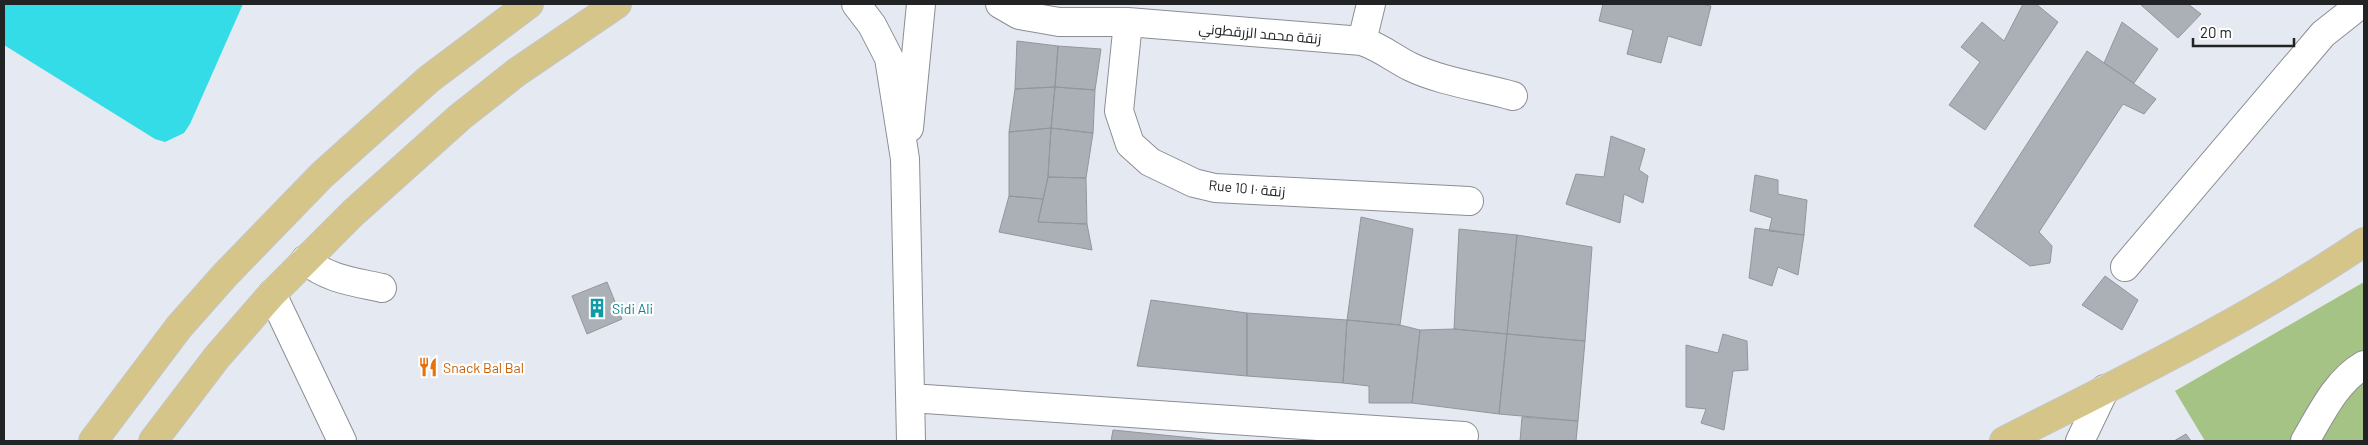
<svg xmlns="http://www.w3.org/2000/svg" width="2368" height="445" viewBox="0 0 2368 445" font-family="Barlow,Cairo,sans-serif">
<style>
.green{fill:#a6c386}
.water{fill:#34dce7}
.building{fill:#abafb6;stroke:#93969d}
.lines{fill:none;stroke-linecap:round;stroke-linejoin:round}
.minor-casing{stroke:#8b8e95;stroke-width:30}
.major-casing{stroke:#c5c6c6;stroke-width:30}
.minor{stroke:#fff;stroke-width:28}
.major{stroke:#d6c588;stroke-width:28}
.labels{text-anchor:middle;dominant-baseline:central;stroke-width:4.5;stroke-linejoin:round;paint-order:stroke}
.street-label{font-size:14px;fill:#212325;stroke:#fff}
.culture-label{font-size:14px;fill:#0d838f;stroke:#fff;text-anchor:start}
.food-label{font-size:14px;fill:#c56008;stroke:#fff;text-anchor:start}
</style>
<rect width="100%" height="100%" fill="#e5e9f1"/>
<path class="green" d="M2364,282v159h-159l-30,-50z"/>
<path class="water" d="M4,4h239l-53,120 -6,9 -19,9 -10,-3 -151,-94z"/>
<path class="building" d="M1603,4h99l9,2 -10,40 -33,-10 -7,27 -34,-9 6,-24 -34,-9z
M2023,4h13l22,18 -73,108 -36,-25 31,-43 -19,-15 21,-25 22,19z
M2140,4h48l13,10 -23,24z
M2122,22l36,27 -24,34 -30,-20z
M1017,41l41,5 -3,41 -40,2z
M1058,46l43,3 -6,41 -40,-3z
M2087,51l69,48 -12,15 -21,-10 -84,128 13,14 -2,17 -20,3 -56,-40z
M1055,87l-4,41 -42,4 6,-43z
M1055,87l40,3 -2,43 -42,-5z
M1051,128l-3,49 -5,22 -34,-3v-64z
M1051,128l42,5 -7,45 -38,-1z
M1611,136l34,13 -6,21 9,6 -5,27 -19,-9 -4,29 -54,-19 10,-30 28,3z
M1755,175l23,5v14l29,6 -3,35 -35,-4 3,-13 -22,-7z
M1048,177l38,1 1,46 -49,-2z
M1009,196l34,3 -5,23 49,2 5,26 -93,-18z
M1361,217l52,12 -13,96 -53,-5z
M1755,228l49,7 -6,40 -20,-8 -6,19 -23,-8z
M1459,229l58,6 -10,99 -53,-5z
M1517,235l75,12 -7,94 -78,-7z
M2105,276l33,24 -16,30 -40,-25z
M607,282l15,37 -35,15 -15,-38z
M1151,300l96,13v63l-110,-10z
M1247,313l100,7 -4,63 -96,-7z
M1347,320l53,5 20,5 -8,73h-43v-17l-26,-3z
M1454,329l53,5 -8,80 -87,-11 8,-73z
M1507,334l78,7 -7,80 -79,-7z
M1723,334l24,7 1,29 -15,1 -9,59 -23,-7 5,-14 -20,-2v-62l32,8z
M1522,417l56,4 -2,20h-56z
M1113,430l110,11h-112z
M2186,434l5,7h-17z"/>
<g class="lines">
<defs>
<path id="minor" d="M856,4l16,21 17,33 16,101 6,282
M1000,4l19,11 40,7h69l234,19c20,7 31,17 49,26 29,14 70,20 102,29
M1128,22l-9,89 11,33 20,18 44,21 21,5 254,13
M1362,41l9,-37
M909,128l12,-124
M305,260c22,19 50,22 77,28
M2125,267l198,-233 38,-30
M272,294l70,147
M911,398l553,38
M2080,441l25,-52
M2305,441c16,-27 31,-60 59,-76"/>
<path id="major" d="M93,441l86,-114 46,-52 97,-100 107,-96 100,-75
M153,441l64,-84 55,-63 81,-81 107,-96 57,-45 100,-68
M2004,441c122,-62 246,-122 360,-199"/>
</defs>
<use href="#minor" class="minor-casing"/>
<use href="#major" class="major-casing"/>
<use href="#minor" class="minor"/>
<use href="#major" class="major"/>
</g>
<defs>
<symbol id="building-bare" viewBox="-9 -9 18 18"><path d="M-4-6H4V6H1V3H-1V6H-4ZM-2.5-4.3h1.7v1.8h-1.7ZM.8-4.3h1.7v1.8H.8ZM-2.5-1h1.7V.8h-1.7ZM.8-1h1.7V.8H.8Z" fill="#0f9aa8" stroke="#fff" stroke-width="2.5" paint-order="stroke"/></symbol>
<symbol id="restaurant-bare" viewBox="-9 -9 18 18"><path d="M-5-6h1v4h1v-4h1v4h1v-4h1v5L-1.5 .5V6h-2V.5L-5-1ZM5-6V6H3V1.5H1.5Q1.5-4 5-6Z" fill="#e8710a" stroke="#fff" stroke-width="2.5" paint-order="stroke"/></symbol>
</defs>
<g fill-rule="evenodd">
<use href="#building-bare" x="583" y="294" width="28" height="28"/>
<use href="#restaurant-bare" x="414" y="353" width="28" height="28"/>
</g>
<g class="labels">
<g class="street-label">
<text transform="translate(1260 33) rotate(5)">زنقة محمد الزرقطوني</text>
<text transform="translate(1247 188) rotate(5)">Rue 10 زنقة ١٠</text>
</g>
<g class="culture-label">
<text x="612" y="308">Sidi Ali</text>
</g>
<g class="food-label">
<text x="443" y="367">Snack Bal Bal</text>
</g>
</g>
<rect width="2368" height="445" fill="none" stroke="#212325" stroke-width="10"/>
<path d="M2193 38v8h101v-8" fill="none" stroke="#212325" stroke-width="2.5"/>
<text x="2200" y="38" font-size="15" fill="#212325" stroke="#ffffff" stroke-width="4" paint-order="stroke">20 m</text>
</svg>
